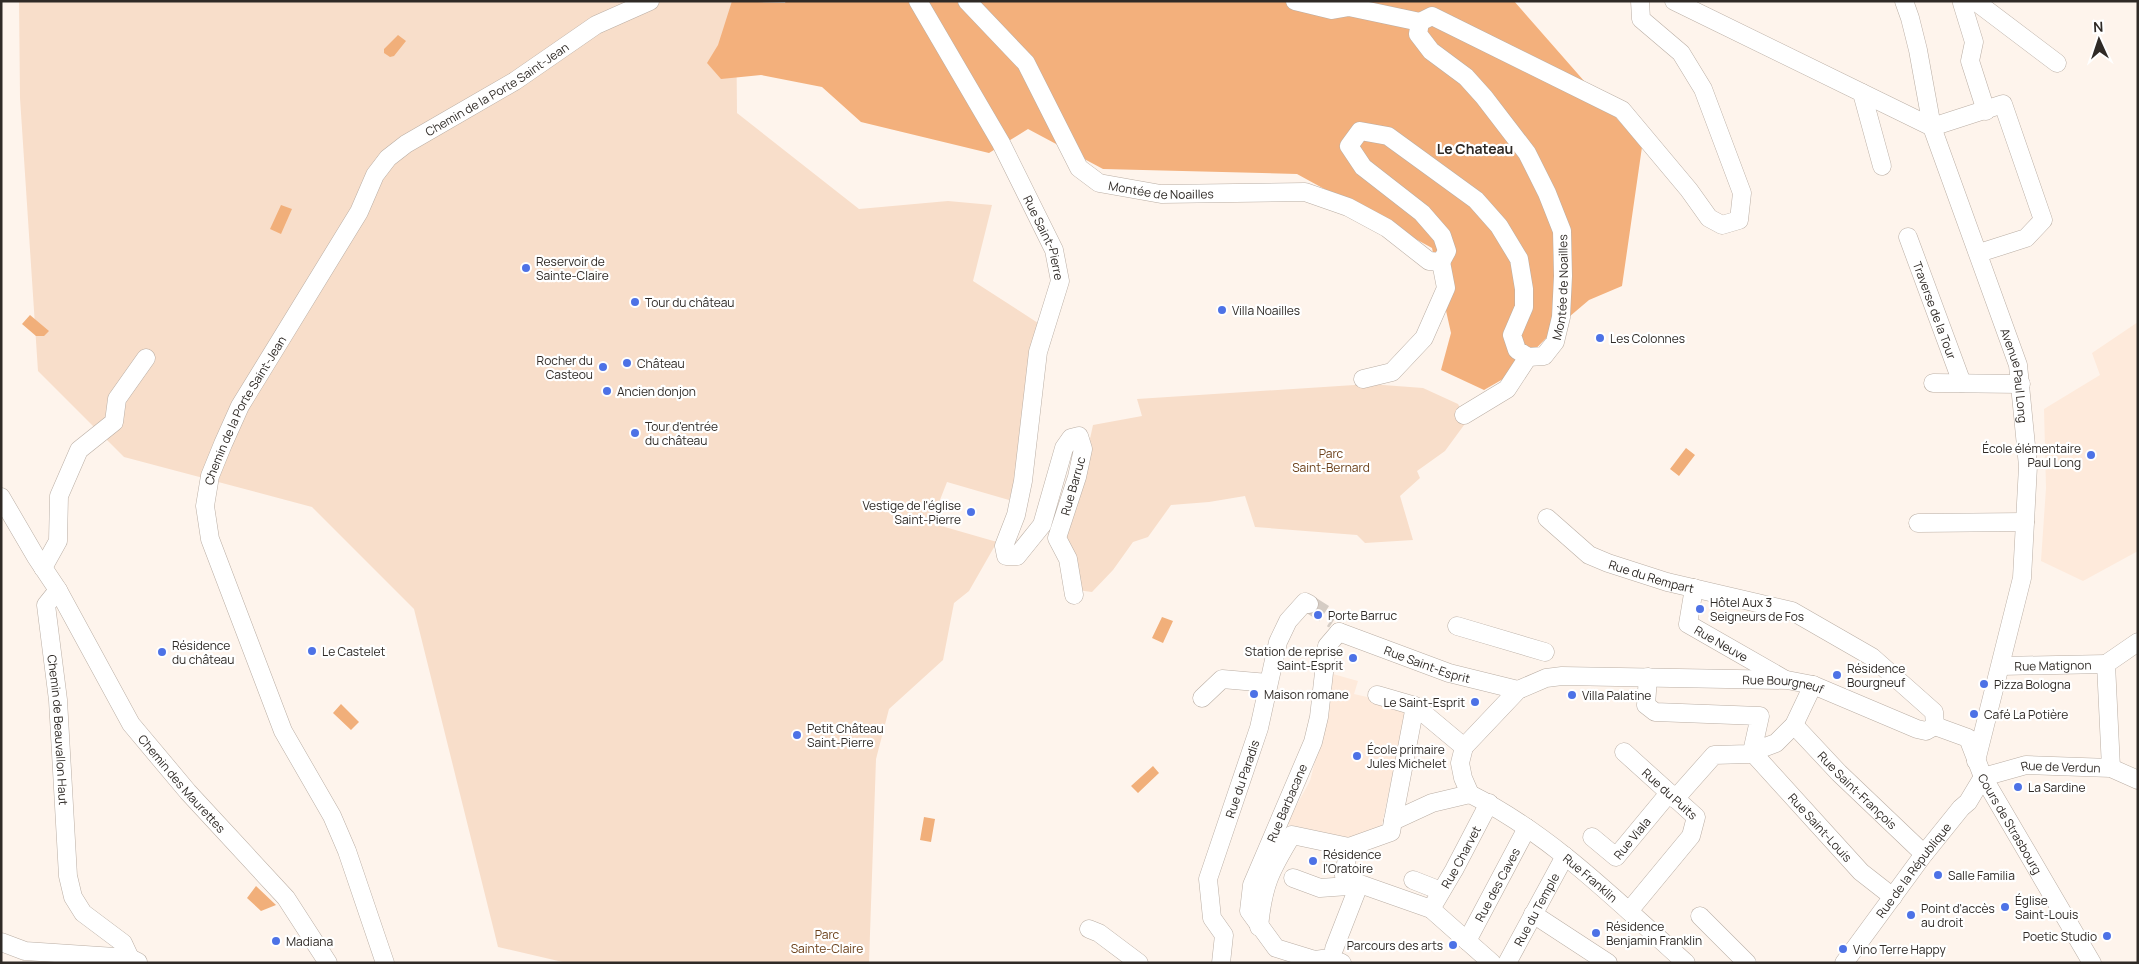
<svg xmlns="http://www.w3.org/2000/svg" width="2139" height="964" viewBox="0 0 2139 964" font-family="Manrope,sans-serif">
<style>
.built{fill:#feeadb}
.green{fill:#f8deca}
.forest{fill:#f3b07c}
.water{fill:#f1af7a}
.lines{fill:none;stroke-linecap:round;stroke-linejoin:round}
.street-tunnel{stroke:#d5ccc4;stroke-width:18;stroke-dasharray:18 9;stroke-linecap:butt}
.street-casing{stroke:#baaea4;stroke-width:19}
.street{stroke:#fff;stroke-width:18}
.poi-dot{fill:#4d72e6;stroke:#fff;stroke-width:2}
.labels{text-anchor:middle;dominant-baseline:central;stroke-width:4.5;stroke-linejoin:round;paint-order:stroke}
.street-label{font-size:12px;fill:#2f2a26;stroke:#fff}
.poi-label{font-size:12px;fill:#2f2a26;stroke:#fff;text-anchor:start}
.park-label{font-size:12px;fill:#6c411a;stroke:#fff}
.neighbourhood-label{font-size:14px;font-weight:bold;fill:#2f2a26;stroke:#fff}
</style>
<rect width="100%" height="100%" fill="#fef4ec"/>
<path class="built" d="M2138,322v229l-55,30 -42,-20 5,-73 -2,-79 56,-34 -8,-22z
M1333,674l25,7 -4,13 53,12 -27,128 -17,7 -77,-17 24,-43 18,-71z"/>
<path class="green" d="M19,1h717l1,112 122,96 89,-8 44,4 -19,76 65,42 -23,157 -6,20 -62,-18 -16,41 66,19 -28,49 -15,12 -11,57 -54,49 -13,50 -7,204h-302l-69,-16 -84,-338 -102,-102 -188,-50 -86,-86 -18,-273z
M1370,384l53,4 35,16 9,17 -22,30 -28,20 3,7 -20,18 13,44 -48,3 -8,-8 -102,-8 -10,-31 -36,6 -38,3 -23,32 -15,5 -20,28 -21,22 -15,-2 -16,-52 18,-49 14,-64 49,-9 -5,-17z"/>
<path class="forest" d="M732,1l53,2 1,-2h728l128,146 -20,139 -33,14 -33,28 -46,47 -26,15 -43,-20 10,-37 -19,-85 -135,-74 -194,-5 -75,-40 -39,24 -128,-31 -39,-35 -61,-12 -40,4 -14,-16 11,-18z"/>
<path class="water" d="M398,35l8,6 -12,15 -4,1 -6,-4v-4z
M281,205l11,4 -11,25 -11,-5z
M30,315l19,16 -5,5h-8l-14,-12z
M1686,448l9,7 -16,21 -9,-7z
M1162,617l11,4 -10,22 -11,-5z
M341,704l18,18 -8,8 -18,-17z
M1153,766l6,7 -21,20 -7,-7z
M924,817l11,2 -4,23 -11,-2z
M256,886l20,19 -15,6 -14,-13z"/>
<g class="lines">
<path class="street-tunnel" d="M1309,604l25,16"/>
<defs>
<g id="street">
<path id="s1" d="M918,1l83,142 53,107 6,31 -22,71 -15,129 -7,34 -12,31 2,10h11l25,-31 22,-77 7,-10 8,-2 4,13 -6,28 -20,61 11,21 6,36"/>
<path id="s2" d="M967,1l59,62 53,105 20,15 62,11 144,-2 43,15 39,21 42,33 12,1"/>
<path d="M1295,1l37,9 17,-3 71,15"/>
<path d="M1674,1l258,126"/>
<path id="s3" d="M1904,1l6,17 8,32 14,77 86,238 10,101 -6,112 -46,183"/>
<path d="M1975,1l82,62"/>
<path d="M1962,3l12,39 -4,19 16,50"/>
<path d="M1862,93l20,73"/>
<path d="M1932,127l71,-23 40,116 -17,18 -47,15"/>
<path id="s4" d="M1908,237l54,146"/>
<path id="s5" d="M1441,262l6,-11 -5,-15 -20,-23 -59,-46 -14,-21 11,-15 28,5 88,64 23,26 20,33 5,30v18l-12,28 5,15 11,7 16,-1 11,-14 6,-25 2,-41 -1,-45 -15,-38 -20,-40 -43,-56 -18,-20 -35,-26 -13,-17 2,-12 12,-6 190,94 67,80 20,28 13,7 17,-5 3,-27 -39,-104 -22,-36 -40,-34 -1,-18"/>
<path d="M1363,379l29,-7 32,-34 22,-50 -5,-26"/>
<path d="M1933,383l88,1"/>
<path d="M1464,415l43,-26 21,-32"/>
<path id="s6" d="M1,497l35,60 22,33 -12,15 12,95 10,176 5,21 10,16 40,30 7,15"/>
<path id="s7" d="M1547,518l42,37 19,8 59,19 125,29 80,46 62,55 1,14"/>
<path d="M1918,523l107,-1"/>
<path d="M43,568l15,-27 1,-45 20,-46 35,-28 3,-23 29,-41"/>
<path id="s8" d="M1694,588l-6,36 96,55"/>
<path id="s9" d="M58,590l73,134 57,68 98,106 42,65"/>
<path d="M1457,626l88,26"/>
<path d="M1339,632l-12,14 -8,71 -6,25 -61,143 -3,26 27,37 39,12 15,-2 12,5"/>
<path id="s10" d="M1339,632l110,41 69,17"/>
<path id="s11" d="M2001,666l105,-2"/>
<path d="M1648,677l-2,28 9,7 105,4 -8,36 24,-9 18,-18 19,-40"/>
<path d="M1377,695l38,11 49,41"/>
<path d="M1202,698l20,-19 46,4"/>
<path id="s12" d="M1794,725l45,48 85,81"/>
<path id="s13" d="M1935,726l33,12 15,39 109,186"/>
<path id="s14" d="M1624,752l72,65 -5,19 -62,75"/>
<path d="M2111,768l-5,-104 32,-22"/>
<path id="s15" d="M1470,794l-7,-16 -3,-15 4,-16 54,-57 28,-12 16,-2 225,4 26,5 104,44 9,2 9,-5"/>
<path id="s16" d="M1675,799l39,-44 34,-1 4,-2 109,120 32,25"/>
<path d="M1393,821l22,-115"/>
<path id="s17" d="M1592,837l24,20 53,-64"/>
<path id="s18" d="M1349,847l42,-15 2,-11 39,-18 38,-9c82,41 148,108 216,169"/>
<path d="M1293,878l27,10 28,-2 4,-7"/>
<path d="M1413,880l28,11"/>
<path id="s19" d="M1431,909l23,-39 35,-67"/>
<path d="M1533,914l75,49"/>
<path d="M1700,916l47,47"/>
<path d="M1259,927c4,-42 11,-56 33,-92l57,12 -5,28 16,9 71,25 61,54"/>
<path d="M1089,929l10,4 40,30"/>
<path id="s20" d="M1467,941l60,-113"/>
<path d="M1,942l24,9 105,7 8,4"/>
<path d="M1334,949l23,-59"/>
<path id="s21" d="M385,963l-38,-112 -15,-35 -49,-85 -73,-192 -5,-33 5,-30 13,-32 17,-38 119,-194 16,-37 13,-17 18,-14 109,-63 81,-56 54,-24"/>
<path id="s22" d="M1221,963l3,-28 -12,-17 -4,-39 51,-151 19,-86 10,-21 17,-19 4,2"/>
<path id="s23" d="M1507,963l58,-107"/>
<path id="s24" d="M1844,963l80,-109 37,-46 7,-6 15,-25 43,-12 85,3 27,12"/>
</g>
</defs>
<use href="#street" class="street-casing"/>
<use href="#street" class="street"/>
</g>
<g class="poi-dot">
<circle cx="526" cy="268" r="5"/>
<circle cx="635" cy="302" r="5"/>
<circle cx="1222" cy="310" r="5"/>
<circle cx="1600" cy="338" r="5"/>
<circle cx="627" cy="363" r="5"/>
<circle cx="603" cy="367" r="5"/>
<circle cx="607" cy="391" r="5"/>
<circle cx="635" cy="433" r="5"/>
<circle cx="2091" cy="455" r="5"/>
<circle cx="971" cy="512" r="5"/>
<circle cx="1700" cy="609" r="5"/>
<circle cx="1318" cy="615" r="5"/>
<circle cx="312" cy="651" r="5"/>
<circle cx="162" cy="652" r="5"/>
<circle cx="1353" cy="658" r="5"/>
<circle cx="1837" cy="675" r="5"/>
<circle cx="1984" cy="684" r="5"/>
<circle cx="1254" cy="694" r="5"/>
<circle cx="1572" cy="695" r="5"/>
<circle cx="1475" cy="702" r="5"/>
<circle cx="1974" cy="714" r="5"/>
<circle cx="797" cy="735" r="5"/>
<circle cx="1357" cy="756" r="5"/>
<circle cx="2018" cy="787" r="5"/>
<circle cx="1313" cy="861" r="5"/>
<circle cx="1938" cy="875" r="5"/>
<circle cx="2005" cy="907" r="5"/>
<circle cx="1911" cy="915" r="5"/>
<circle cx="1596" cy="933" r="5"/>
<circle cx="2107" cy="936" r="5"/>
<circle cx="276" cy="941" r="5"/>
<circle cx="1453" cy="945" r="5"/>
<circle cx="1843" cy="949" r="5"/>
</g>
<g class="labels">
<g class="street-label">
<text stroke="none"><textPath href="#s21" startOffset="1018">Chemin de la Porte Saint-Jean</textPath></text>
<text stroke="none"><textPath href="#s2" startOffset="291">Montée de Noailles</textPath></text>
<text stroke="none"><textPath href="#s1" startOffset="269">Rue Saint-Pierre</textPath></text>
<text stroke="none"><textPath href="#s5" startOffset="585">Montée de Noailles</textPath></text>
<text stroke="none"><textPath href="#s4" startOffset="78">Traverse de la Tour</textPath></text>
<text stroke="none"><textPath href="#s3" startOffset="392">Avenue Paul Long</textPath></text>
<text stroke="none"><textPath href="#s21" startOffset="598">Chemin de la Porte Saint-Jean</textPath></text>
<text transform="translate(1073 486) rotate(-74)">Rue Barruc</text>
<text stroke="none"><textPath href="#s7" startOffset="122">Rue du Rempart</textPath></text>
<text stroke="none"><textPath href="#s8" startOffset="75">Rue Neuve</textPath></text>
<text stroke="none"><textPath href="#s10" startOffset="94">Rue Saint-Esprit</textPath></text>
<text stroke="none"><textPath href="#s11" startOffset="52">Rue Matignon</textPath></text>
<text stroke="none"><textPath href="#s15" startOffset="396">Rue Bourgneuf</textPath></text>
<text stroke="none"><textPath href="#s6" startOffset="254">Chemin de Beauvallon Haut</textPath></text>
<text stroke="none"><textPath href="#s24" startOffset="312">Rue de Verdun</textPath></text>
<text stroke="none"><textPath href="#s22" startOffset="194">Rue du Paradis</textPath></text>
<text stroke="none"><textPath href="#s9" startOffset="231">Chemin des Maurettes</textPath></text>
<text stroke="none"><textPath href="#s12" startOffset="91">Rue Saint-François</textPath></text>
<text stroke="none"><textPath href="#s14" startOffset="62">Rue du Puits</textPath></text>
<text transform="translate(1287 803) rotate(-67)">Rue Barbacane</text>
<text stroke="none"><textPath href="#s13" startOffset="131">Cours de Strasbourg</textPath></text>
<text stroke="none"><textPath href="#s16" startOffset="199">Rue Saint-Louis</textPath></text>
<text stroke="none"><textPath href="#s17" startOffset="56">Rue Viala</textPath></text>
<text stroke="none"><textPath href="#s19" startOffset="60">Rue Charvet</textPath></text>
<text stroke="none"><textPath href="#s24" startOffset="116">Rue de la République</textPath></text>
<text stroke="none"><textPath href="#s18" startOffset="285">Rue Franklin</textPath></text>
<text stroke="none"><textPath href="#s20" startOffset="64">Rue des Caves</textPath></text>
<text stroke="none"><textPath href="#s23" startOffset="61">Rue du Temple</textPath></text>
</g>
<g class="poi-label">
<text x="536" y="261">Reservoir de<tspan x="536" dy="14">Sainte-Claire</tspan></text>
<text x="645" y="302">Tour du château</text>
<text x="1232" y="310">Villa Noailles</text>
<text x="1610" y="338">Les Colonnes</text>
<text x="593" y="360" text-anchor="end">Rocher du<tspan x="593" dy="14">Casteou</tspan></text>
<text x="637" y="363">Château</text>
<text x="617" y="391">Ancien donjon</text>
<text x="645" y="426">Tour d'entrée<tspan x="645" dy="14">du château</tspan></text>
<text x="2081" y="448" text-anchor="end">École élémentaire<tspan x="2081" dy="14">Paul Long</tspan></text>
<text x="961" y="505" text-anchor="end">Vestige de l'église<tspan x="961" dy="14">Saint-Pierre</tspan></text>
<text x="1710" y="602">Hôtel Aux 3<tspan x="1710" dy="14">Seigneurs de Fos</tspan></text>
<text x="1328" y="615">Porte Barruc</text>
<text x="172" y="645">Résidence<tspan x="172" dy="14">du château</tspan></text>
<text x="322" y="651">Le Castelet</text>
<text x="1343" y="651" text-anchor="end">Station de reprise<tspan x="1343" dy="14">Saint-Esprit</tspan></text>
<text x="1847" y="668">Résidence<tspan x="1847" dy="14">Bourgneuf</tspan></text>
<text x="1994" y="684">Pizza Bologna</text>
<text x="1264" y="694">Maison romane</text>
<text x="1582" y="695">Villa Palatine</text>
<text x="1465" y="702" text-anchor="end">Le Saint-Esprit</text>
<text x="1984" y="714">Café La Potière</text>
<text x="807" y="728">Petit Château<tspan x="807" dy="14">Saint-Pierre</tspan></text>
<text x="1367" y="749">École primaire<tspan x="1367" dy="14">Jules Michelet</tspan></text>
<text x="2028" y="787">La Sardine</text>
<text x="1323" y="854">Résidence<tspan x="1323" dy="14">l'Oratoire</tspan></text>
<text x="1948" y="875">Salle Familia</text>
<text x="2015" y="900">Église<tspan x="2015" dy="14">Saint-Louis</tspan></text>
<text x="1921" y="908">Point d'accès<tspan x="1921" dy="14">au droit</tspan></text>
<text x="1606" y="926">Résidence<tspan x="1606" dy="14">Benjamin Franklin</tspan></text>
<text x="2097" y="936" text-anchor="end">Poetic Studio</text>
<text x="286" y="941">Madiana</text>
<text x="1443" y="945" text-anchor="end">Parcours des arts</text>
<text x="1853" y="949">Vino Terre Happy</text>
</g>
<g class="park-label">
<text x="1331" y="453">Parc<tspan x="1331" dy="14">Saint-Bernard</tspan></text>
<text x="827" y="934">Parc<tspan x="827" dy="14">Sainte-Claire</tspan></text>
</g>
<g class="neighbourhood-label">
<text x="1475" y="148">Le Chateau</text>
</g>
</g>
<rect width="2139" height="964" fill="none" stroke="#2f2a26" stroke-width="5"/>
<g transform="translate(2099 40) rotate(357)" stroke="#ffffff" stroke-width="4" paint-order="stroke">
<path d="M0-4L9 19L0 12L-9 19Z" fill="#2f2a26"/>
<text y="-8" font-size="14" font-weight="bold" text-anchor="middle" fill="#2f2a26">N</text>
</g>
</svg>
